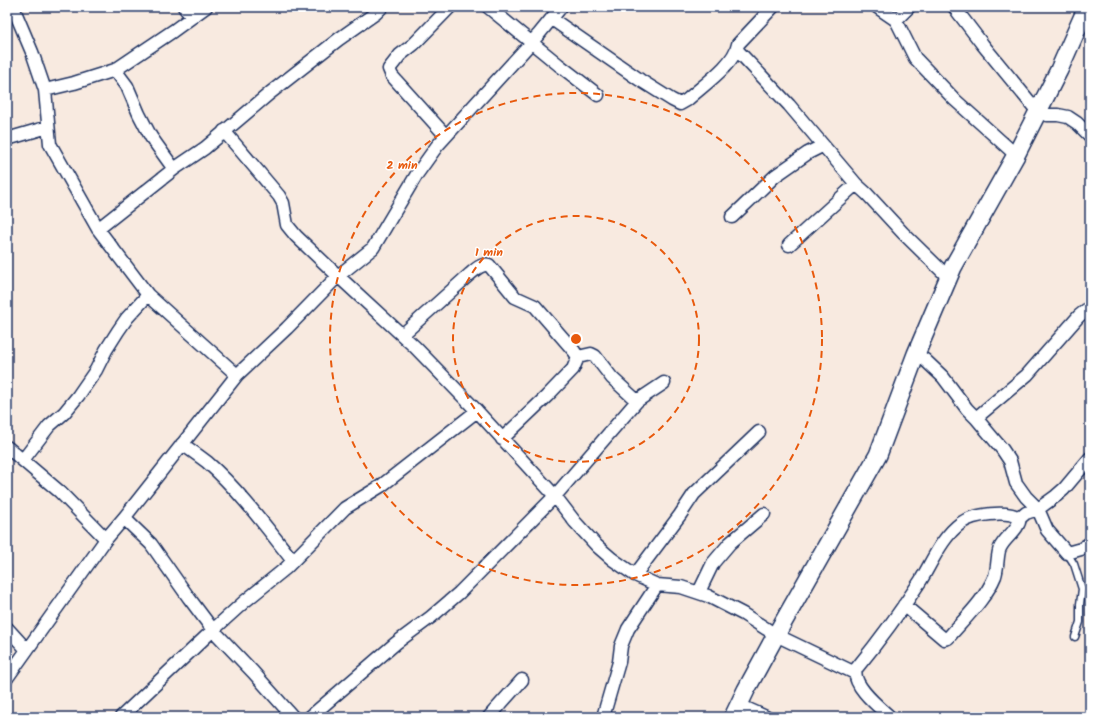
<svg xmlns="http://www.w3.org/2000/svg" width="1097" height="724" viewBox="0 0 1097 724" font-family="Kalam,sans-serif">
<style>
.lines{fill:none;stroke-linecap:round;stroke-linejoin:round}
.lane-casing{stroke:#1b2f5e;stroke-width:9}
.street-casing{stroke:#1b2f5e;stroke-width:15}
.secondary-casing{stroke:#1b2f5e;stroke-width:20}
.lane{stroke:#fff;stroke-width:6}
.street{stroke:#fff;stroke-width:12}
.secondary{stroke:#fff;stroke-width:17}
.ring{fill:none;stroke:#e8590c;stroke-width:2;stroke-dasharray:7 5}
.centre{fill:#e8590c;stroke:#fff;stroke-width:2}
.ring-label{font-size:12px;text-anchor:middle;font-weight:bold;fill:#e8590c;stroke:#fff;stroke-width:3;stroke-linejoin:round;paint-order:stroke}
</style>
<rect width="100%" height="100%" fill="#f8eae0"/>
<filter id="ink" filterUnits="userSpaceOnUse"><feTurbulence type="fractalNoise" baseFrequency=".025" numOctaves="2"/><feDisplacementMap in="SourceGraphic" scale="8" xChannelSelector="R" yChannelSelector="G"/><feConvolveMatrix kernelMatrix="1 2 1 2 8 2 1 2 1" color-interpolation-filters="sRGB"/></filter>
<g filter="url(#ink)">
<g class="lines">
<defs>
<path id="lane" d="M1067,553l7,11 8,25 -2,15v18l-5,15"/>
<path id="street" d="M13,7l19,45 13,38 5,54 48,85 50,66 89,80
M184,7l8,10
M488,7l71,58 39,30
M877,7l19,13 19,38 40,42 61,55
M954,7l29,38 55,67 9,3h11l10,2 9,6 13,13
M552,19l88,61 32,20 8,4 7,-4c15,-14 48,-36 51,-56l35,-37
M896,20l13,-13
M737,50l52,55 67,79 11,10 36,39 45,44
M115,70l12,16 12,28 12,23 23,32
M45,90l29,-7 41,-13 58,-39 33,-24
M224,131l55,65 4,7 4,22 9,11 42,40 77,71 62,64 78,85 20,26 22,24 15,13 23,16 22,10 24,2 27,9 35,18 33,21 79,38
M446,136l-54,-60 -3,-7 11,-14 14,-11 36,-37
M7,139l41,-12
M732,217l43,-41 33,-23 14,-7
M98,229l76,-60 31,-21 65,-55 69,-54 37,-26 6,-6
M789,245l67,-61
M402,335l68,-61c6,-5 12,-11 19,-9l26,32 20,9 39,45 4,6 -5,12 -26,27 -45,43
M916,354l9,6 18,17 24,32 9,9 26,31 8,12 6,22 10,14 12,12 9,21 20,23 14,-4 9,-6
M578,357l13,-3 4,2 17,22 25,23
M976,418l51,-43 52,-59 11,-9
M182,444c9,6 17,12 25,18 31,27 60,66 86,99
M7,447l53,45 46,47
M23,460l26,-34 15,-13 14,-17 18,-26 10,-20 12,-19 9,-13 21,-23
M124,518l27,26 38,54 24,32 40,42 40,45
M635,575l45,-60 14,-21 65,-62
M699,592l14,-29 17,-20 34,-29
M904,605l40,34 4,-1c17,-20 37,-38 47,-62 3,-9 2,-22 5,-28 5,-11 19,-18 20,-30
M7,628l20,22
M7,678l99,-139 18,-21 113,-143 50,-47 51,-52 35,-28 44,-74 20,-28 102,-112 22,-27
M739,705l27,12
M121,717l92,-87 31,-28 42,-34 59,-60 36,-22 96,-75
M310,717l86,-74 35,-26 28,-24 96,-97 82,-95 27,-18
M489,717l33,-37
M603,717l16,-55 2,-16 7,-17 29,-44
M890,717c-11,-10 -39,-32 -34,-48 23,-28 45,-58 65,-89 12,-20 21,-43 40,-57 12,-9 46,-13 59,-5l6,-5 12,-4 18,-13 8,-7 26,-31"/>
<path id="secondary" d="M733,717l13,-27 30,-55 102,-180 38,-101 37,-87 63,-112 43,-85 28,-63"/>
</defs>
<use href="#lane" class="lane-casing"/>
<use href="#street" class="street-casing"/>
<use href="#secondary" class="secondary-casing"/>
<use href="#lane" class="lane"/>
<use href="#street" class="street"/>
<use href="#secondary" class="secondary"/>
</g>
</g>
<g class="ring">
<circle cx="576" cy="339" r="123"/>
<circle cx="576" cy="339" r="246"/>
</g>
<circle cx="576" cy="339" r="6" class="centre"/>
<g class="ring-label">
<text x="402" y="169">2 min</text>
<text x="489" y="256">1 min</text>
</g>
<rect width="1097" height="724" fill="none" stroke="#fff" stroke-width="24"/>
<rect x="12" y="12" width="1073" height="700" fill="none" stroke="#1b2f5e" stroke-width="1.5" filter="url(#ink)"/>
</svg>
